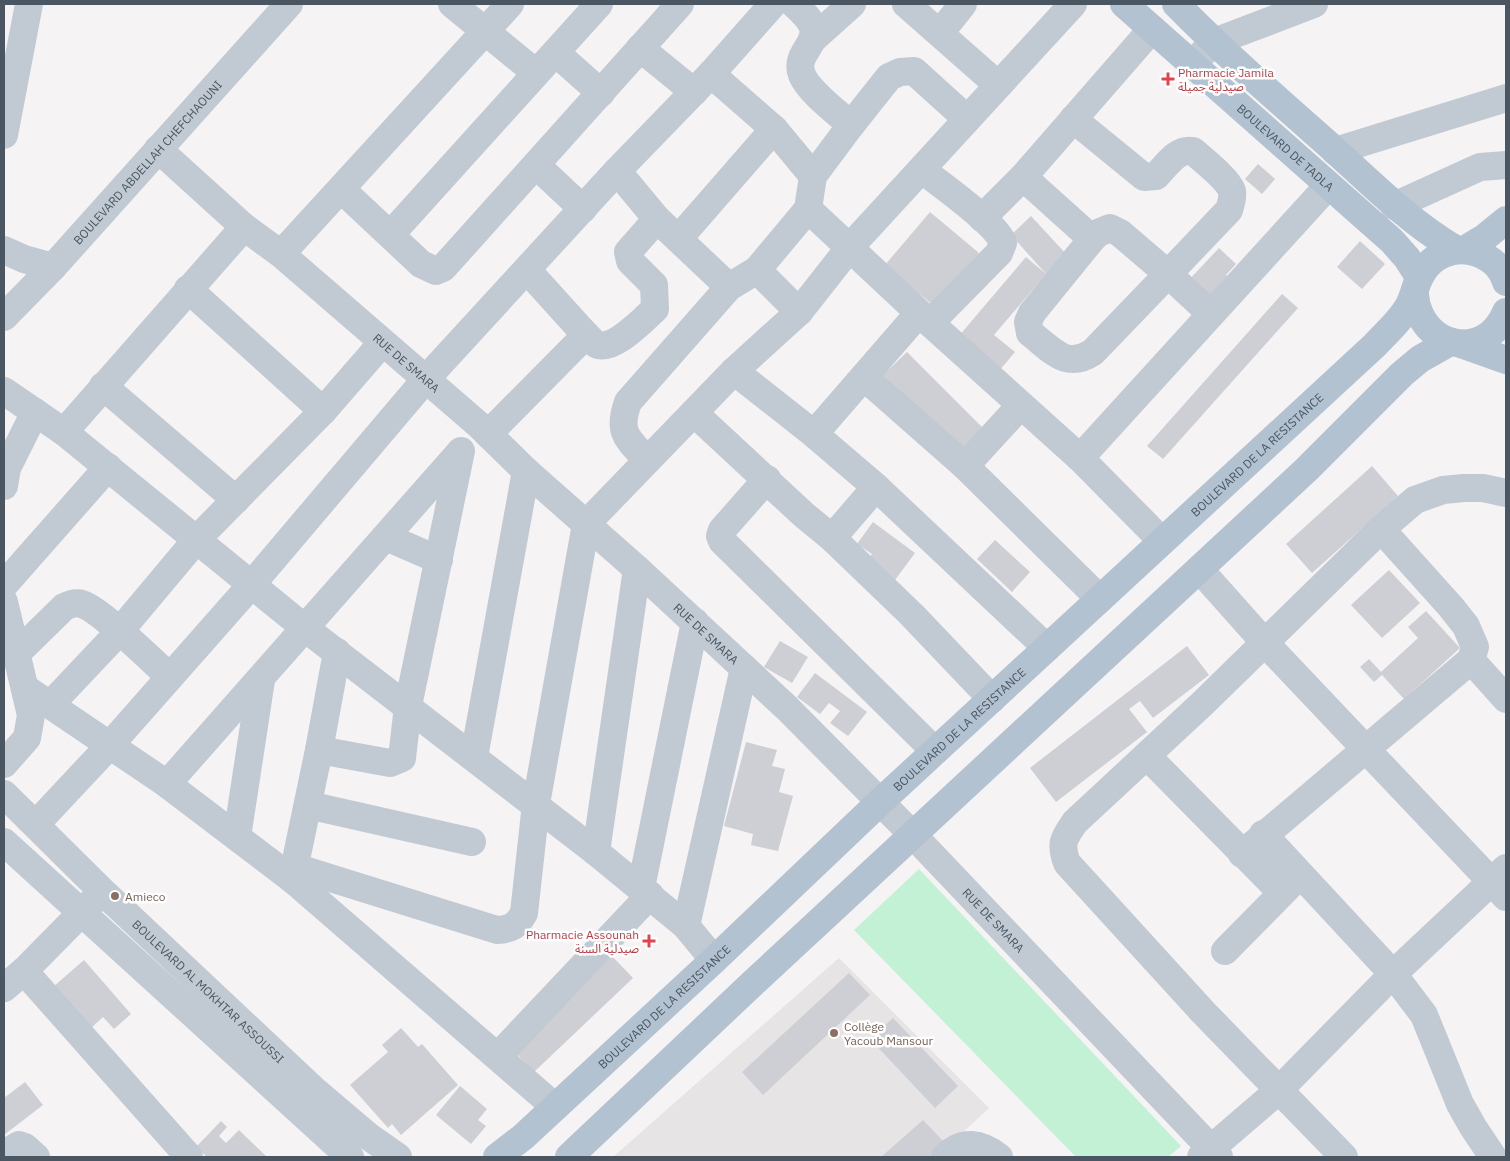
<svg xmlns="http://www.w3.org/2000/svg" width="1510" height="1161" viewBox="0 0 1510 1161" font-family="'IBM Plex Sans','Noto Sans Arabic',sans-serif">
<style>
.education{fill:#e6e4e5}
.green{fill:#c3f1d5}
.building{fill:#cdcfd5}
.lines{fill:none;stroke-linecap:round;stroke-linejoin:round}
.minor{stroke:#c1cad2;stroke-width:28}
.major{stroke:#b3c2d1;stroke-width:28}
.health-dot{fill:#e0444e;stroke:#fff;stroke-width:2}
.education-dot{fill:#8d6e63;stroke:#fff;stroke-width:2}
.labels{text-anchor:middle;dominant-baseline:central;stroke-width:5;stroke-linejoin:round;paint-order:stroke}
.health-label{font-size:12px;fill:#be3a42;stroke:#fff;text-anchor:start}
.street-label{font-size:12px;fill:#4a5661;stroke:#fff}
.education-label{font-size:12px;fill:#785e54;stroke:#fff;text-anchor:start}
</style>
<rect width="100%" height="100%" fill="#f5f3f3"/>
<path class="education" d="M839,958l150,150 -52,49h-324z"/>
<path class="green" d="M919,869l262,277 -13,11h-92l-222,-227z"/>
<path class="building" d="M1258,164l17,15 -13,15 -17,-15z
M930,212l49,41 -45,53 -49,-41z
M1031,216l37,40 -21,19 -36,-40z
M1360,241l25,23 -23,25 -25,-22z
M1219,248l17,16 -10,11 7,7 -21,23 -25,-23z
M1026,257l20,17 -52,61 21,17 -16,19 -41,-34z
M1282,294l16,14 -135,151 -16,-13z
M907,352l80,80 -23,23 -81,-80z
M1372,466l26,30 -86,77 -26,-29z
M873,522l42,31 -20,27 -27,-20 4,-6 -15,-10z
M995,540l35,32 -18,20 -35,-33z
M1389,570l31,33 -38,35 -31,-33z
M1426,611l34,37 -56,51 -22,-24 -8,7 -14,-15 9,-8 12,13 37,-34 -10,-11z
M780,641l28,16 -16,26 -28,-16z
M1187,646l22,29 -56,43 -13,-17 -11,8 18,23 -91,70 -26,-34z
M815,673l52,39 -19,24 -18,-13 10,-12 -11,-8 -9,11 -23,-17z
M746,742l31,8 -5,16 13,3 -6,23 14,4 -15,55 -27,-6 2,-11 -29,-8z
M610,954l23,24 -99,94 -23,-24z
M84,960l47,54 -17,15 -11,-12 -12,11 -38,-41z
M849,973l21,22 -107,100 -21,-23z
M893,1018l65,68 -23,22 -65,-69z
M401,1028l17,19 4,-3 36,41 -57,50 -9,-11 -4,4 -38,-43 38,-33 -6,-7z
M25,1082l18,23 -39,30v-37z
M460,1086l27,23 -9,11 8,6 -15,18 -35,-29z
M923,1120l23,24 -15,13h-50z
M221,1121l6,6 -8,9 7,7 13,-13 28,27h-60l-11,-10z"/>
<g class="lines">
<g class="minor">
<path d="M452,4l84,69"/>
<path d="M906,4l92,81"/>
<path d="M940,33l23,-29"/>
<path d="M813,39l39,-35"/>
<path d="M640,48l54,44"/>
<path d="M556,53l45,40"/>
<path d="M1191,65l23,-23 100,-38"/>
<path d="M711,74l63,55 39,47"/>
<path d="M1073,119l71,58 12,-1c11,-11 21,-28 37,-25 10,9 35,28 39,40 1,6 -1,13 -3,19l-61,64 42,39"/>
<path d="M851,125l38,-48 11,-5 14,-1 53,48"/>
<path d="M4,135l25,-131"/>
<path id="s1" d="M158,149l86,78 37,27 199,172 46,45 111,98 150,139 126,127 306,322"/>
<path d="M1335,151l171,-53"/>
<path d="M536,165l47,44"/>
<path d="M922,170c18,14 75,54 81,73l-4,10 -69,70"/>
<path d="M617,171l40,48 72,68"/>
<path d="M1023,177l69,62"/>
<path d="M342,190l79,74 15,7 7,-3 237,-264"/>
<path d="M1394,206l86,-39 26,-2"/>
<path d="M808,209l122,114 150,135 82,83"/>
<path d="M982,218l41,-41 129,-148"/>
<path d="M1110,228l10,5 48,41 -75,78c-27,18 -41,-2 -63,-19l-2,-11 4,-9 60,-74 6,-6z"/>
<path d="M391,234l208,-230"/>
<path d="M679,238l95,-109"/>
<path d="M4,250l20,9 29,8"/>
<path d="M281,254l229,-250"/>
<path d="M757,270l42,42"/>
<path d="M188,289l135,122"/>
<path id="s2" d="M4,317l49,-50 236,-263"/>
<path d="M584,333c4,3 8,9 12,11 16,9 48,-25 59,-35l-1,-24 -24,-24 -2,-9 29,-33"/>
<path d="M734,371l80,63 62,53 171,161"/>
<path d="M864,377l101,89 135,133"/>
<path d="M103,386l133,114"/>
<path d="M4,391l60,41 242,197 290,223 90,74 28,34"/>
<path d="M694,413l110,102 28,23 80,77 80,84"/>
<path d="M64,432l180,-205"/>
<path d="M488,434l93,-94 3,-7 -57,-63"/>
<path d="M814,434l105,-121"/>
<path d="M1080,458l248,-272"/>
<path d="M647,460c-20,-22 -30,-27 -19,-58l101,-115 28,-17 51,-61 5,-33 38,-51c-13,-12 -42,-33 -49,-50 -8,-21 15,-29 11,-47 -2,-9 -13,-18 -19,-24"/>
<path d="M965,466l56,-61"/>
<path d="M767,479l-45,51 -2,6 2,5 213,210"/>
<path d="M4,486l3,-18 28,-56"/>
<path d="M386,537l53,23"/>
<path d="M832,538l44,-51"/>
<path d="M1200,570l65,73 241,254"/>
<path d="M4,585l104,-118"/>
<path d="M4,602l27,113 -4,23 -23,26"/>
<path d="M16,654l48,-47c6,-3 12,-5 18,-3 19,6 70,57 88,73"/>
<path d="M1471,660l35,39"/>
<path d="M25,688l142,96 125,95 262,227"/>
<path d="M50,705l69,-73 78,-93 126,-128 59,-68"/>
<path d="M319,750l18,-98"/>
<path d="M1147,756l134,136"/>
<path d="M474,757l52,-286"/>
<path d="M167,784l293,-332"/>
<path id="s3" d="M4,794l98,97 213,200 53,45 30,21"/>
<path d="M308,805l164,37"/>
<path d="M36,824l74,-79 142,-161 173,-204 192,-209 94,-97 62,-70"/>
<path d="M1263,834l130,140 31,41 36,89 13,23 20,30"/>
<path d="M237,837l24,-157"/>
<path d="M4,842l346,315"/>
<path d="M596,852l41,-283"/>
<path d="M1242,854l229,-194 4,-13 -9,-21 -15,-19 -70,-78"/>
<path d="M295,867l202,63c14,-1 20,-4 27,-17l12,-109 50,-280 148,-153 65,-59 51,-65 223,-243"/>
<path d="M292,879l27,-129 71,13 12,-5 6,-52 53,-255"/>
<path d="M641,888l54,-266"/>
<path d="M686,926l58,-258"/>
<path d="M1225,951l69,-70"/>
<path d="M24,971l165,186"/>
<path d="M4,988l20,-17 70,-71"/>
<path d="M498,1056l152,-161"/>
<path d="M4,1154l15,-9 6,2 11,10"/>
<path d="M945,1157c18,-18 36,-14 54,0"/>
<path d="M1201,1157l78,-67 114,-116 113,-106"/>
<path d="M1344,1157l-141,-145 -136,-149c-7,-19 -4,-24 8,-41l128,-119 178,-174 34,-29 28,-10 21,-2h19l23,5"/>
</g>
<g class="major">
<path id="s4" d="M1124,4l268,237 15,17 12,19"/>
<path d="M1176,4c49,50 102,96 154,142 41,37 79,76 127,104"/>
<path d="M1464,250l20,-12 22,-18"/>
<path d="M1415,295c5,53 70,68 91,17"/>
<path d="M1461,344l45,16"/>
<path id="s5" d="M497,1157l26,-20 191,-177 166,-158 495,-457c11,-12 25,-24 33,-38 6,-10 7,-22 13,-32 10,-20 35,-30 56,-22 14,5 25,15 29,29"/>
<path d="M569,1157l184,-174 553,-513 96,-96 18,-15 30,-17"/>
</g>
</g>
<g class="health-dot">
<path d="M1165.5 71.5h5v5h5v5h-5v5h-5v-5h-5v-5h5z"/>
<path d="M646.5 933.5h5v5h5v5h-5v5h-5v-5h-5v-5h5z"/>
</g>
<g class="education-dot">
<circle cx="115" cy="896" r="5"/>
<circle cx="834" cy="1033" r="5"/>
</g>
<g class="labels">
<g class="health-label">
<text x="1178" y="72">Pharmacie Jamila<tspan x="1178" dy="14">صيدلية جميلة</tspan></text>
<text x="639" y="934" text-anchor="end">Pharmacie Assounah<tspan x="639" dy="14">صيدلية السنة</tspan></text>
</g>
<g class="street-label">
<text stroke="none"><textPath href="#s4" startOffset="216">BOULEVARD DE TADLA</textPath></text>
<text stroke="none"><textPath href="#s2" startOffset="211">BOULEVARD ABDELLAH CHEFCHAOUNI</textPath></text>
<text stroke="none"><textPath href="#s1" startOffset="328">RUE DE SMARA</textPath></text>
<text stroke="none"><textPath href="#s5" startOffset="1035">BOULEVARD DE LA RESISTANCE</textPath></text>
<text stroke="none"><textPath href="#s1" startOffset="732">RUE DE SMARA</textPath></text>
<text stroke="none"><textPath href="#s5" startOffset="630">BOULEVARD DE LA RESISTANCE</textPath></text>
<text stroke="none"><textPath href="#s1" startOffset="1138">RUE DE SMARA</textPath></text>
<text stroke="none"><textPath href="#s3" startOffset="284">BOULEVARD AL MOKHTAR ASSOUSSI</textPath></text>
<text stroke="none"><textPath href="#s5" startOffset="225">BOULEVARD DE LA RESISTANCE</textPath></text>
</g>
<g class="education-label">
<text x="125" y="896">Amieco</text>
<text x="844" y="1026">Collège<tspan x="844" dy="14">Yacoub Mansour</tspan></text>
</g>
</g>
<rect width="1510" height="1161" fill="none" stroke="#4a5661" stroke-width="10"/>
</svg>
